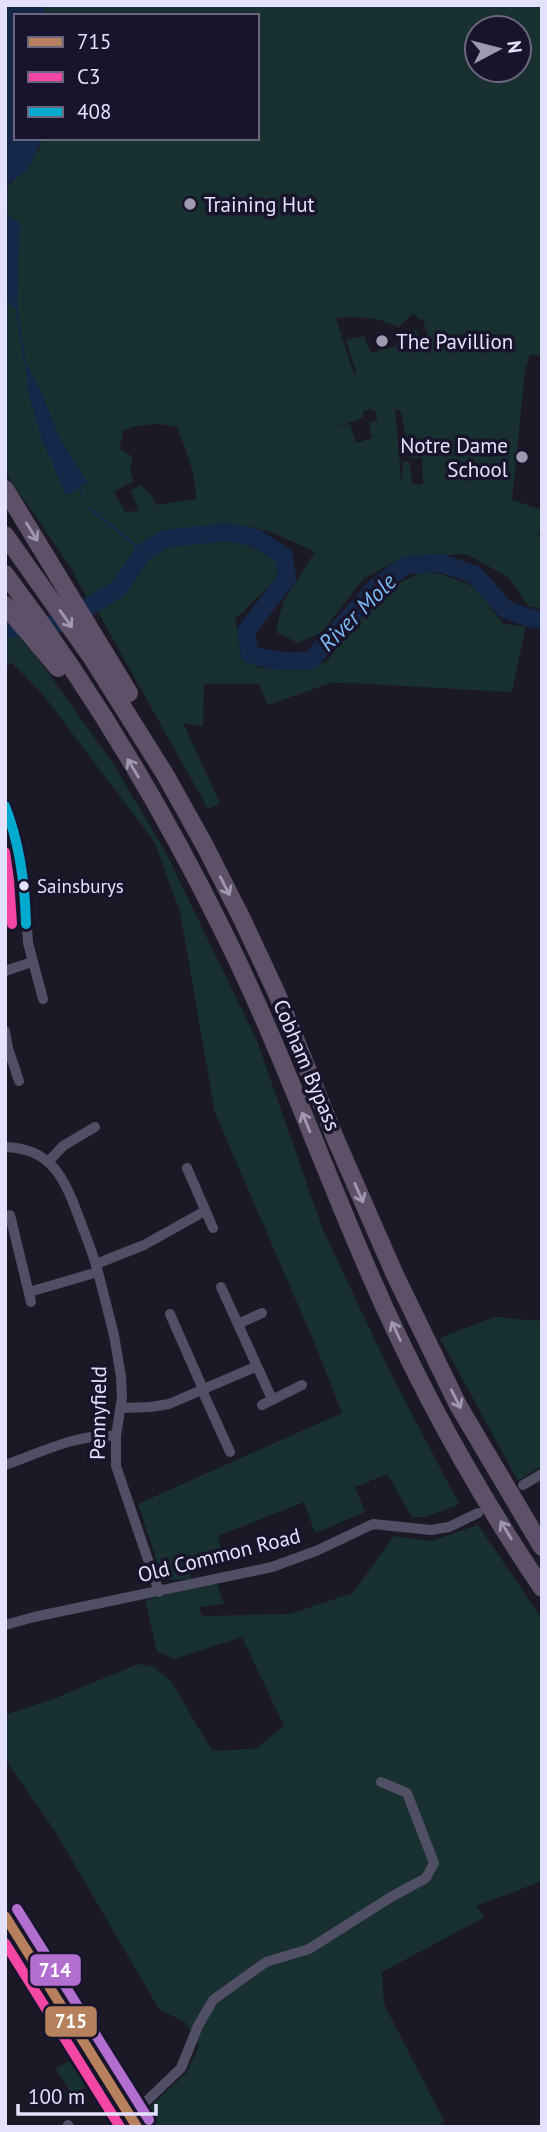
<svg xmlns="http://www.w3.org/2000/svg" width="547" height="2132" viewBox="0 0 547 2132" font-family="'PT Sans',sans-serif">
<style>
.green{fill:#193031;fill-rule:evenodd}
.water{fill:#16284a}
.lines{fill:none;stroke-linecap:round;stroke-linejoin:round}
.stream{stroke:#16284a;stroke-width:2.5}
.river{stroke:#16284a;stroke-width:18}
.minor{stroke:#514f65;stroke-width:10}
.primary{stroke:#595069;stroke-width:16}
.trunk{stroke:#5d5068;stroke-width:18}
.bus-1-casing{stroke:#18142b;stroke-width:16}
.bus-2-casing{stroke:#18142b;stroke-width:16}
.bus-3-casing{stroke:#18142b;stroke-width:16}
.bus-4-casing{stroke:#18142b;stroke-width:16}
.bus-1{stroke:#b6815c;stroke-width:10}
.bus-2{stroke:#f346a5;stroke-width:10}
.bus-3{stroke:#00a9ce;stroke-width:10}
.bus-4{stroke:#b36fd0;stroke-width:10}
.oneway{stroke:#a098b2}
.poi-dot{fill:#9e9bb1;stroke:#18142b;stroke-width:2.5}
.bus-dot{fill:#e4e1fc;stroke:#18142b;stroke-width:2.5}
.labels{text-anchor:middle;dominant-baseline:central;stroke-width:7;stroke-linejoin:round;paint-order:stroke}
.bus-label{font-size:19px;fill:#e4e1fc;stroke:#18142b;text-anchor:start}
.poi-label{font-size:21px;fill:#e4e1fc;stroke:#18142b;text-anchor:start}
.street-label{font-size:21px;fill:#e4e1fc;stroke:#18142b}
.water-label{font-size:23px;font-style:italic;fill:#7ab9f1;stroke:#18142b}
.line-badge{stroke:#18142b;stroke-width:2.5}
.badge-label{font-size:19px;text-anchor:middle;font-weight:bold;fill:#fff}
</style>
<rect width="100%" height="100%" fill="#1c1926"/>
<path class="green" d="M44,5h498v350h-12l-5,16 -13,129 30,10v19l-5,4 5,6v69l-13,-1 -21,-30 -42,-23 -63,4 -39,20 -42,54 -24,11 -22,-11 7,-30 32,-50c-18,-8 -36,-18 -55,-23 -35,-9 -90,-2 -120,20 -12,8 -14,25 -24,35 -7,7 -20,12 -28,16l-17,-32 -66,-96v-286l6,-2 28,-34 4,-12h214v-122h-211zM477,28h42v42h-42zM413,313l7,7 3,-1 9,37 -16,-26 -14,4v6l-3,-6h-3l1,12 -26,7 -7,-17 -18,4 11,35 -4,-4 -17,-53c22,-2 44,0 63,9zM395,408l6,4 9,46h12l1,26 -10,1 -4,-23 -6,-1 -1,19h-1zM371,409l5,3 1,9 -8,2 3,15 -16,5 -6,-19 -16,4 29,-10v-7zM159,424l18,3c9,24 19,47 19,72l-40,6 -4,-9 -12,-11 -9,6 8,20 -14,1 -11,-20 19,-11 -3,-11 3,-13 -13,-8 3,-18 12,-5z
M234,539l41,19 3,20 -43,41 6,37 18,12 30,1 37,-7 26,-34 36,-39 33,-17 21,2 33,13 28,37 23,2 -14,66 -179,-10 -65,23 -9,-21h-55l-1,42 -20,-3 37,80 -12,6 -113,-202 19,-11 15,-14 21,-27 25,-11z
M17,634l22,26 75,105 52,88 91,188 66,189 68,144 68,130 -33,13h-14l-25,-43 -32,13 10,25 -50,21 -11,-31 -86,34 4,17 -35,10 4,16 -21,1 -10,-10 -22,-66 204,-91 -30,-76 -97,-224 -35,-201 -25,-69 -110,-146 -34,-35 -6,7v-34z
M494,1317l48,4v145l-24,15 -78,-143z
M478,1525l64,94v262l-66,25 9,11 -103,55 2,32 60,117 -7,6h-285l-8,-14 43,-41 12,-26 -13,-23 -27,-14 -104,-178 -50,-72v-44l51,-17 82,-34 15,3 18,14 41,70 43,-2 29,-23 -42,-89 -68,22 -17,-8 -12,-51 72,-17 7,21 -25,3 3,9 88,-2 63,-21 41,-57 37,5z
M79,2057l16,25 -12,7 -18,5 4,-5 -14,-21z"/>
<path class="water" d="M5,5h39l2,11h-30v122h27l-16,33 -22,15z
M6,214l14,9 -3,86 -8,-5 -4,-19z
M24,358l20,40 15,39 29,46 -22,13 -24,-57 -13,-43z"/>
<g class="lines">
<path class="stream" d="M5,210l1,4
M17,309l7,49
M80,489l2,4
M89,508l55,44"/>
<path class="river" d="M5,629l56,-6 57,-34 26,-37 20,-13 63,-7 29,6 28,18 3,22 -41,53 4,23c21,7 39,9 61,6l65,-73 30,-22 35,-2 34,12 30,34 25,9 12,2"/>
<path class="minor" d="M5,805l9,22 9,35 5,81 15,56
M5,971l27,-9
M5,1031l3,17 11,33
M5,1147c46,1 59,31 73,68 7,19 15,38 20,57l-69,20
M48,1162l15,-16 32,-19
M187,1168l26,60
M10,1215l21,87
M96,1264l48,-19 61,-34
M98,1272l16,63 7,42 1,20 -6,39v30l43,126
M221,1287l51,112
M170,1314l33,75
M238,1324l24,-11
M202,1390l28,62
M262,1405l40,-20
M121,1408l29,-1 19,-3 88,-38
M5,1465c35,-12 73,-32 111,-29
M523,1485l19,-11
M5,1625l29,-8 238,-50 44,-16 57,-27 58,6 18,-3 29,-14
M5,1955l19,-7
M130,2117l51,-49 17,-42 15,-26 53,-38 43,-13 82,-52 35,-19 8,-15 -27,-70 -26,-11
M68,2125l1,2"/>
<path class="primary" d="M5,1916l132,211"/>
<path class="trunk" d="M5,489l124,204
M5,535l87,123 74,118 39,70 37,73 35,75 59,146 59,135 63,130 84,142
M5,574c83,110 156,231 217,355 54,108 95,223 143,334 48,113 108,223 177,325
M5,605l53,63"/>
<defs>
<path id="bus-1" d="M5,1916l132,211"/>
<path id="bus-2" d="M5,852l4,28 3,44
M5,1943l115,184"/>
<path id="bus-3" d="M5,806c15,38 20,77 21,118"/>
<path id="bus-4" d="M17,1909l132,211"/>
</defs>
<use href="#bus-1" class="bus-1-casing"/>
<use href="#bus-2" class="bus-2-casing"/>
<use href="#bus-3" class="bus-3-casing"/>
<use href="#bus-4" class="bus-4-casing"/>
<use href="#bus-1" class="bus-1"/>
<use href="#bus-2" class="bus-2"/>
<use href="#bus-3" class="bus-3"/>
<use href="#bus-4" class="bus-4"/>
</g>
<defs><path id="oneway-shaft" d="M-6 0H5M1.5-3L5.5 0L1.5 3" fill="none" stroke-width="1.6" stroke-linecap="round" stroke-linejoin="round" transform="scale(1.75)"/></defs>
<g class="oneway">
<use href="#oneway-shaft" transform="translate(32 532) rotate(58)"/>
<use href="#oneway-shaft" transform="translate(66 619) rotate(55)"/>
<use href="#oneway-shaft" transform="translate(133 768) rotate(-121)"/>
<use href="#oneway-shaft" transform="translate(225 886) rotate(63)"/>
<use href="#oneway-shaft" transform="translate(306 1122) rotate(-112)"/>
<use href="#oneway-shaft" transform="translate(359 1193) rotate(66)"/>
<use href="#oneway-shaft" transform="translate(396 1331) rotate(-115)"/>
<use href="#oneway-shaft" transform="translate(456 1399) rotate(63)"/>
<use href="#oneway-shaft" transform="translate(506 1530) rotate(-121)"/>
</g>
<g class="poi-dot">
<circle cx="190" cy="204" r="7"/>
<circle cx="382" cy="341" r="7"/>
<circle cx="522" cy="457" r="7"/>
</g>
<circle class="bus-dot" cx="24" cy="886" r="6"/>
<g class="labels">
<g class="bus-label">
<text x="37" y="886">Sainsburys</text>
</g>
<g class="poi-label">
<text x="204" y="204">Training Hut</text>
<text x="396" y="341">The Pavillion</text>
<text x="508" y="445" text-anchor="end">Notre Dame<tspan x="508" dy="24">School</tspan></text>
</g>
<g class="street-label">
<text transform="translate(307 1065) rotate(67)">Cobham Bypass</text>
<text transform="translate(98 1413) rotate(-89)">Pennyfield</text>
<text transform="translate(219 1555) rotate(-14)">Old Common Road</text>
</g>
<g class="water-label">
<text transform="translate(357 612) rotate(-45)">River Mole</text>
</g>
</g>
<g class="line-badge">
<rect x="29" y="1953" width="53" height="34" rx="7" fill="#b36fd0"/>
<rect x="44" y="2005" width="54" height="33" rx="7" fill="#b6815c"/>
</g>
<g class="badge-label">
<text x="55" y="1977">714</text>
<text x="71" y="2028">715</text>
</g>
<rect width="547" height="2132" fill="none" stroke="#e4e1fc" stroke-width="14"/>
<rect x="14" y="14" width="245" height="126" fill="#18142b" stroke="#6a667f" stroke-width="2"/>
<rect x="28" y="37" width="35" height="10" fill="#b6815c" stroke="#6a667f" stroke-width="2"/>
<text x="77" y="49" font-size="21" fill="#e4e1fc">715</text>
<rect x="28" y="72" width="35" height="10" fill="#f346a5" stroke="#6a667f" stroke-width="2"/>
<text x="77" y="84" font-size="21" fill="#e4e1fc">C3</text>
<rect x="28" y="107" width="35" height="10" fill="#00a9ce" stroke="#6a667f" stroke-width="2"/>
<text x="77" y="119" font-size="21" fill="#e4e1fc">408</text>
<g transform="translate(498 49) rotate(83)"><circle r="33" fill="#18142b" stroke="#6a667f" stroke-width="2"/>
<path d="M0-5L12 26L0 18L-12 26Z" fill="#9e9bb1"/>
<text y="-10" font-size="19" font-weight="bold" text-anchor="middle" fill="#e4e1fc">N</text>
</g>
<path d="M18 2104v10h138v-10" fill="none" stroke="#e4e1fc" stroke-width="3.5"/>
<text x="28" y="2104" font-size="21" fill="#e4e1fc" stroke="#18142b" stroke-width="5" paint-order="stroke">100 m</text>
</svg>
